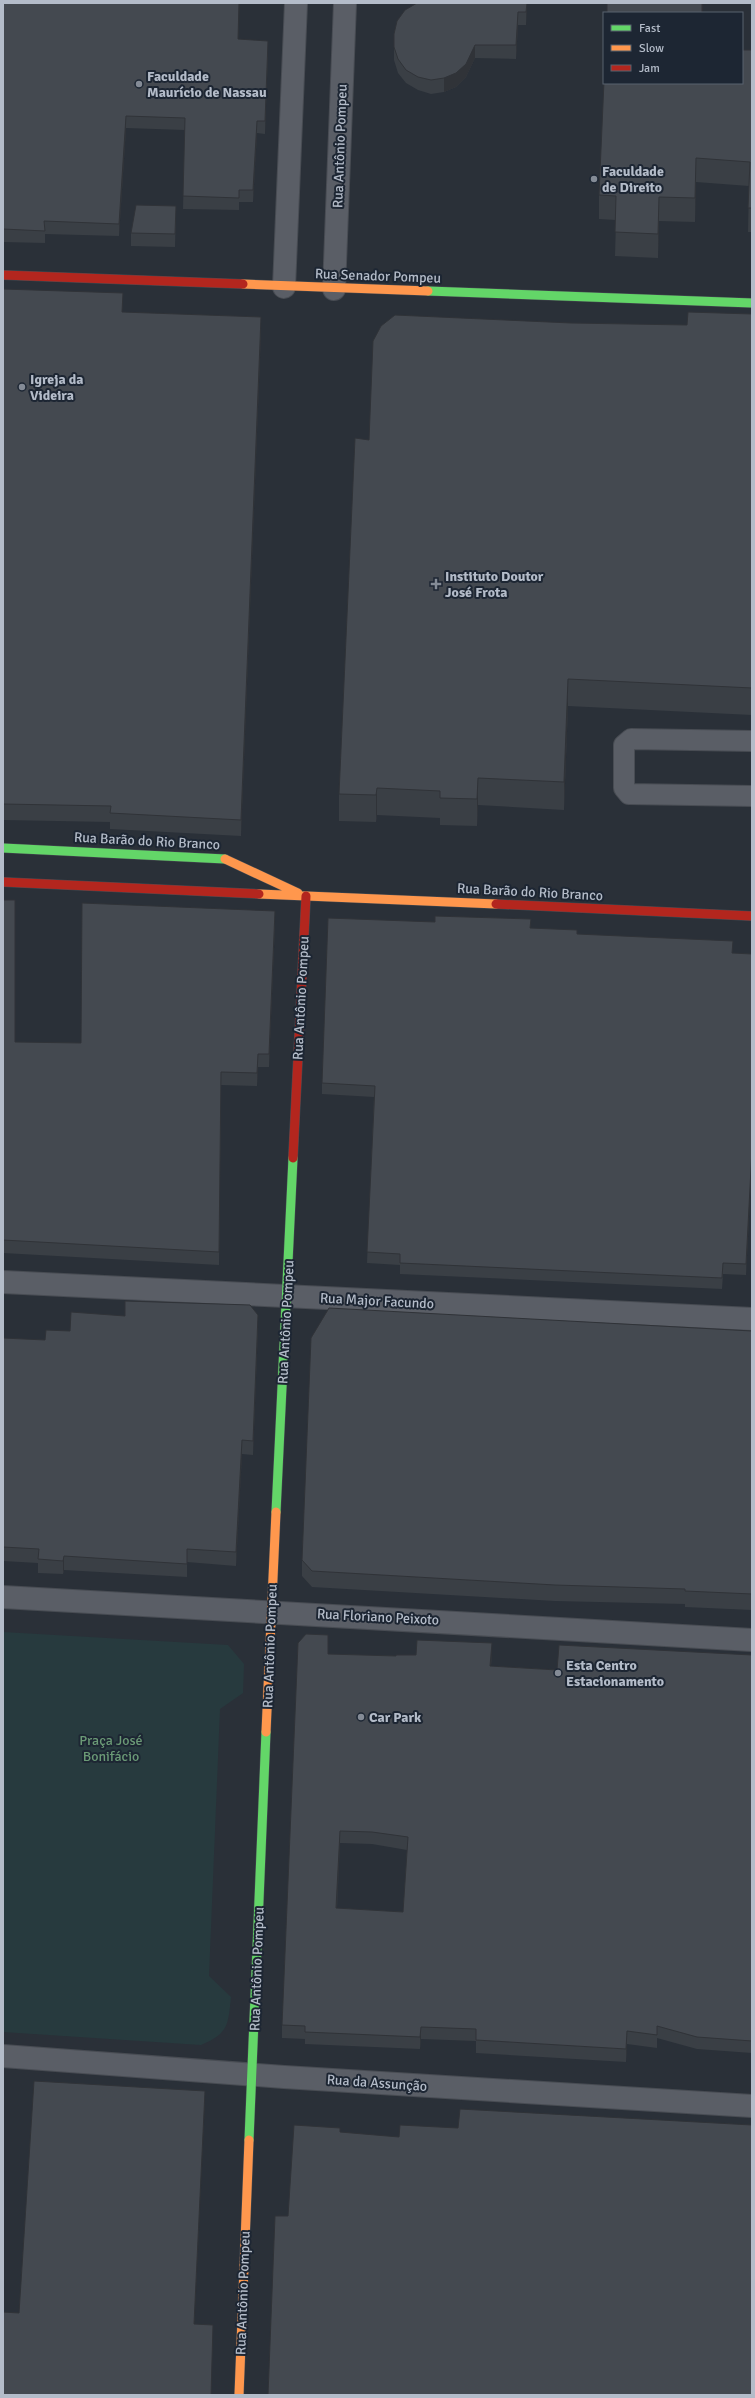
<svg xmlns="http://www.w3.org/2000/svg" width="755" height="2398" viewBox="0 0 755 2398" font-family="Signika,sans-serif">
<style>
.green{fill:#273a3e}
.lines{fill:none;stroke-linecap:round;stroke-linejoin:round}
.lane-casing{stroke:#484c53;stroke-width:22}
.street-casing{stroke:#484c53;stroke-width:24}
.fast-casing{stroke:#484c53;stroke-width:10}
.slow-casing{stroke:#484c53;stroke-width:10}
.jam-casing{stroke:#484c53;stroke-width:10}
.lane{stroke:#5a5e66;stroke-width:20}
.street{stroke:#5a5e66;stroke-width:22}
.fast{stroke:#63d668;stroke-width:9}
.slow{stroke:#ff974d;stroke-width:9}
.jam{stroke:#b3261e;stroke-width:9}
.wall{fill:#3a3f45;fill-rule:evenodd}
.shaded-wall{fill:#303338}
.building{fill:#444950;stroke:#303338;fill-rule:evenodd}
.poi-dot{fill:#848b96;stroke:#1d2633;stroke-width:1.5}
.labels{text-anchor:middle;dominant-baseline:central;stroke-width:4;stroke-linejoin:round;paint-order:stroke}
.poi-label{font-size:14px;font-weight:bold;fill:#b4bcc9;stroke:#1d2633;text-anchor:start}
.street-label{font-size:14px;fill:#b4bcc9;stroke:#1d2633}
.park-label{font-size:14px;fill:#6b9a76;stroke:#1d2633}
</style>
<rect width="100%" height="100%" fill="#2a3038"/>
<path class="green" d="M3,1632l225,13 16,19 -1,29 -23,16 -11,267 22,21c-3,28 -2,36 -30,48l-198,-13z"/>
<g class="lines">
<defs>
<path id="lane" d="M752,741l-121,-2 -7,6v43l5,6 123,2"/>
<path id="street" d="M284,287l12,-284
M334,289l11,-286
M3,1282l749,37
M3,1597l749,43
M3,2056l281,21 468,29"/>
<path id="fast" d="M428,291l324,12
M3,848l222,11
M276,1512l17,-354
M249,2140l17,-408"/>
<path id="slow" d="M243,284l185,7
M225,859l73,34
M259,894l237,10
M266,1732l10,-220
M239,2395l10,-255"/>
<path id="jam" d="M3,275l240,9
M3,882l256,12
M496,904l256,12
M293,1158l13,-262"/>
</defs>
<use href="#lane" class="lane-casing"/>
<use href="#street" class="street-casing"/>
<use href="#fast" class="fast-casing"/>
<use href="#slow" class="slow-casing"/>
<use href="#jam" class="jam-casing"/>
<use href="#lane" class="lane"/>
<use href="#street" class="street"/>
<use href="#fast" class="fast"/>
<use href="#slow" class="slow"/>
<use href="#jam" class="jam"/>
</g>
<path class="wall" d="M3,3l235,36 30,14 -3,81 -8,-1 -4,69h-14v8l-56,-1 2,-79 -59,-2 -7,108 -74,-2v9l-42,-1z
M417,3h110l-1,22h-8l-2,34 -41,-1 -9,19 -10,10 -12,5 -13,2 -13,-4 -12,-7 -8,-10 -4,-13v-26z
M752,50v182h-4l1,-46 -53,-4 -1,40 -36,-1 -1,37 -43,-2 1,-36 -17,-1v-24z
M176,206l-1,41 -44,-1v-13z
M3,289l120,23 138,21 -20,503 -131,-7v-7l-107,-2z
M752,314v401l-184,-9 -4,104 -86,-5 -1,21 -37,-1v-7l-63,-3 -1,7 -37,-1v-27l30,-354 202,-117 116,2z
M3,900l12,142 66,1 194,-119 -6,143h-11l-1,19 -36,-1 -2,180 -216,-12z
M531,928l201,25 20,1v206l-6,115 -23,-1 -1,15 -322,-15v-9l-33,-2 7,-166 -52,-3v-11z
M258,1329l-5,126 -11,-1 -6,112 -49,-4v15l-123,-7 -1,4 -25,-1v-10l-35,-2v-223l42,2 25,-9z
M752,1331v279l-67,-3v-3l-130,-3 -243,-14 -10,-11v-16z
M328,1654l68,2 96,-1 -1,11 66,4 195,-15v398l-55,-4 -40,-11v10l-30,-4 -1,18 -150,-9v-12l-55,-2 -1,10 -115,-5v-5l-23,-1v-13zM340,1843l32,1 35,6 -4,62 -66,-4z"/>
<path class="shaded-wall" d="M239,3h1l-2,48v-12z
M527,3l-1,22v-13z
M702,3h1v10h-1z
M518,12v13l-2,34v-14z
M268,41v12l-3,81v-13z
M475,45v13l-9,19 -10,10 -12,5v-14z
M126,116v12l-7,108v-12z
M257,121v12l-4,69v-12z
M696,158v24l-1,40v-24z
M659,197v24l-1,37v-24z
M261,317v16l-20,503v-16z
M568,679v27l-4,104v-28z
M478,778v27l-1,21v-27z
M377,788v27l-1,7v-27z
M275,911v13l-6,143v-13z
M258,1054v13l-1,19v-13z
M752,1149v11l-6,115v-11z
M258,1315v14l-5,126v-14z
M242,1440v14l-6,112v-14z
M64,1556v14l-1,4v-13z
M492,1643v12l-2,23v-12z
M340,1831v12l-4,78v-13z
M421,2027v12l-1,10v-12z
M627,2031v13l-1,18v-13z
M205,2091v13l-11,233v-13z"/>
<path class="building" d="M3,3h236l-1,36 30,2 -3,80h-8l-4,69h-14v8l-56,-2 2,-78 -59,-2 -7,108 -75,-3 1,10 -42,-2z
M417,3h110l-1,9h-8l-2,33h-41l-9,19 -10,9 -12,5 -13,2 -13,-3 -12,-7 -8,-11 -4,-12v-13l3,-13 8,-11z
M607,3h95v10h-95z
M742,50h10v158h-4l2,-46 -54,-4 -1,40 -36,-1 -1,37 -43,-2 1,-36 -17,-1 5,-114v2h138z
M136,205l40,1 -1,28 -44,-1z
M3,289l120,4 -1,19 139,5 -20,503 -131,-7 1,-7 -108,-2z
M688,312l64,2v374l-184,-9 -4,103 -86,-4 -1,21 -37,-1v-7l-63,-3 -1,7 -37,-1 16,-356 14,2 4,-99 8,-15 14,-11 176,8 116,2z
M3,900h12v142l66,1 1,-140 193,8 -6,143h-11l-1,19 -36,-1 -2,180 -216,-12z
M435,916l96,3 -1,9 47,2v4l156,7 -1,12 20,1v195l-6,115 -23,-1 -1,15 -322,-15v-9l-33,-2 8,-166 -53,-3 6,-165 107,4z
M125,1301l125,4 8,10 -5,126 -11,-1 -6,112 -49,-3v15l-123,-8 -1,5 -25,-2 1,-10 -36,-2v-209l42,2 1,-10 24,1 1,-19 54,4z
M329,1308l423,23v263l-67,-3v-2l-130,-4 -243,-14 -10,-11 9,-222z
M306,1634l22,1v19l68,2v-1h20l1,-15 75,3 -2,23 67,4 2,-25 193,10v386l-55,-4 -40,-11v9l-30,-4 -1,18 -150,-9v-11l-55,-2 -1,10 -115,-5v-6l-23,-1 16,-382zM340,1831l32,1 36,5 -5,75 -67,-4z
M34,2081l171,10 -11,233 19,1 -2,70h-208v-83l16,1z
M460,2109l292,16v270h-484l7,-179h13l6,-91 46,3v4l59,5 1,-12 58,3z"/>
<g class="poi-dot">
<circle cx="139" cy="84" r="4"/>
<circle cx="594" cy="179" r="4"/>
<circle cx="22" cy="387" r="4"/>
<path d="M434 578h4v4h4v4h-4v4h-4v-4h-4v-4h4z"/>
<circle cx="558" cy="1673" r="4"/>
<circle cx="361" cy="1717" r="4"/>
</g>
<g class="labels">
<g class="poi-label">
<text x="147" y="76">Faculdade<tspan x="147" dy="16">Maurício de Nassau</tspan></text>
<text x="602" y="171">Faculdade<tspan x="602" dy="16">de Direito</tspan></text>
<text x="30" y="379">Igreja da<tspan x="30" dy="16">Videira</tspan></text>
<text x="445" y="576">Instituto Doutor<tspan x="445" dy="16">José Frota</tspan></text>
<text x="566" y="1665">Esta Centro<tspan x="566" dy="16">Estacionamento</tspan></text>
<text x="369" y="1717">Car Park</text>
</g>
<g class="street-label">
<text transform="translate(340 146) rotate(-88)">Rua Antônio Pompeu</text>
<text transform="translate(378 276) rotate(2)">Rua Senador Pompeu</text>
<text transform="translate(147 841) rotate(3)">Rua Barão do Rio Branco</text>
<text transform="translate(530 892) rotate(3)">Rua Barão do Rio Branco</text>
<text transform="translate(301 998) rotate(-87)">Rua Antônio Pompeu</text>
<text transform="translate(377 1301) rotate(3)">Rua Major Facundo</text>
<text transform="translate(286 1322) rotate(-87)">Rua Antônio Pompeu</text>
<text transform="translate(378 1617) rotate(3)">Rua Floriano Peixoto</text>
<text transform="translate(270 1646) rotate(-88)">Rua Antônio Pompeu</text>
<text transform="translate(257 1969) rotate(-88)">Rua Antônio Pompeu</text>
<text transform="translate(377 2083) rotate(4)">Rua da Assunção</text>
<text transform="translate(243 2293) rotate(-88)">Rua Antônio Pompeu</text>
</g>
<g class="park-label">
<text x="111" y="1740">Praça José<tspan x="111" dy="16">Bonifácio</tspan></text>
</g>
</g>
<rect width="755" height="2398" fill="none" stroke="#b4bcc9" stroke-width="8"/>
<rect x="603" y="12" width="140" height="72" fill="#1d2633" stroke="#59626f"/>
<rect x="611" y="25" width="20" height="6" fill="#63d668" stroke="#59626f"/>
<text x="639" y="32" font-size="12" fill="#b4bcc9">Fast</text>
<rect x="611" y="45" width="20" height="6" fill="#ff974d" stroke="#59626f"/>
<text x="639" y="52" font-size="12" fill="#b4bcc9">Slow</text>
<rect x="611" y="65" width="20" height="6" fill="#b3261e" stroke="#59626f"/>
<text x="639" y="72" font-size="12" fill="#b4bcc9">Jam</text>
</svg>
